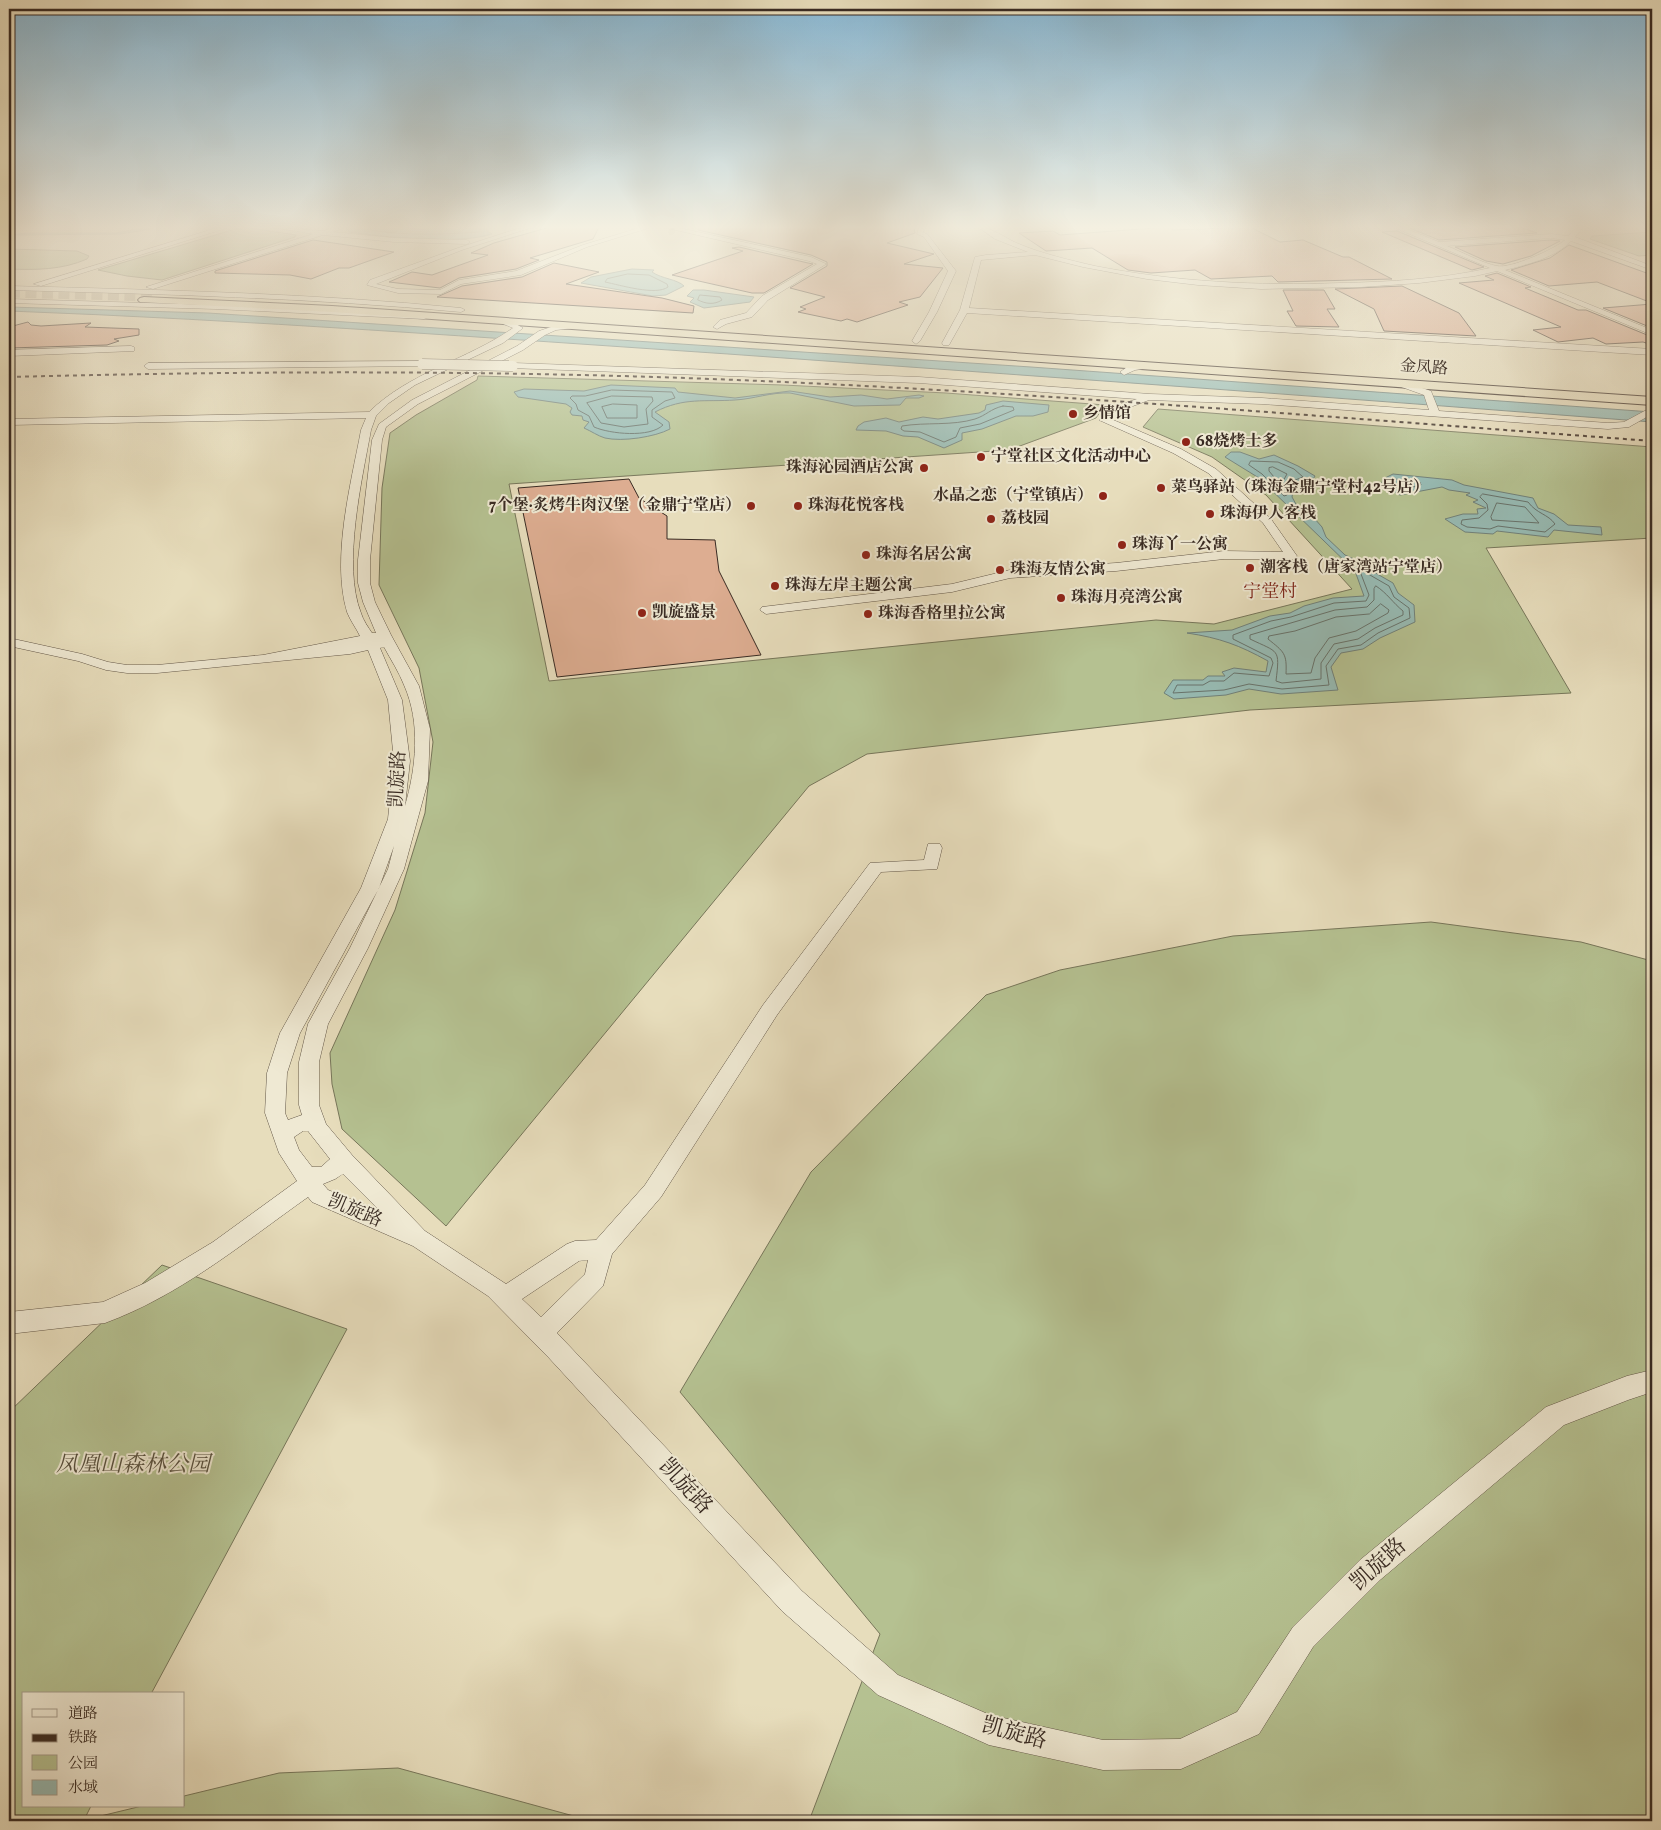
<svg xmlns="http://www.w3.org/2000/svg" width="1661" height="1830" viewBox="0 0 1661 1830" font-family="Vollkorn,'Noto Serif SC',serif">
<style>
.green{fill:#b5c191;stroke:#77765a}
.water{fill:#97bbb4;stroke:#71817a}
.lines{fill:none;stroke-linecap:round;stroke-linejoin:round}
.shore{stroke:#68736c;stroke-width:1}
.building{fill:#ddad91;stroke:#392b23}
.highway-tunnel{stroke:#c4b99d;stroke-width:11;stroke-dasharray:11 5.5;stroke-linecap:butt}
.minor-casing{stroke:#645849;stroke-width:1}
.highway-casing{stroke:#392b23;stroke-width:2}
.minor{fill:#efe9d3;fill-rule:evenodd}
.highway{fill:#e7ddbc;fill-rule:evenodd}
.rail{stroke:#392b23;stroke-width:2;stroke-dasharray:4 4;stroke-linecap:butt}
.minor-bridge-casing{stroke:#645849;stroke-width:11;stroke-linecap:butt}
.minor-bridge{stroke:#efe9d3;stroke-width:10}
.poi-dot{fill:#8f2418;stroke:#efe9d3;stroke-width:2}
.labels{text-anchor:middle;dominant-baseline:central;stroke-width:4;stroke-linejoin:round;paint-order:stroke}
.far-street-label{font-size:16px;fill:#392b23;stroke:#efe9d3}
.far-poi-label{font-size:16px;font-weight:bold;fill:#392b23;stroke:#efe9d3;text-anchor:start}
.far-quarter-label{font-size:18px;fill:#7a1f14;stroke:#efe9d3}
.street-label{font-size:19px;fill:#392b23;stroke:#efe9d3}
.near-park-label{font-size:22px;font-style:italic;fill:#58503e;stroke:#efe9d3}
.near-street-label{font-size:22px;fill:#392b23;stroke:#efe9d3}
</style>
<rect width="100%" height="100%" fill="#e7ddbc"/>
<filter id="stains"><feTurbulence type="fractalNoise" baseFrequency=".004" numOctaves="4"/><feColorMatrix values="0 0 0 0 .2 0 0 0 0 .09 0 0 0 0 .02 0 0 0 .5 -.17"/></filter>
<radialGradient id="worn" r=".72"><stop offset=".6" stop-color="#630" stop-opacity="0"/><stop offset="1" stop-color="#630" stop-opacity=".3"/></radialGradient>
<path class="green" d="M242,227l54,8 -1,2 -133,43 -35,-4 -29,-6z
M1652,232v23l-13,1 -49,-17 2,-3z
M9,249l68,2 12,5 -2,3c-25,11 -51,11 -78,10z
M478,376l305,9 163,8 159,12 -9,13 -87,32 -500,34 40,197 607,-61 58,4 138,-35 -86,-94 -54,-38 -69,-30 15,-18 494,38v91l-166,10 85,145 -321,17 -383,44 -58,32 -363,440 -104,-97 -10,-45 -2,-31 65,-143 30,-97 8,-71 -14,-74 -40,-83 3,-97 8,-55 26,-18 61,-35z
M1431,922l150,20 71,19v860h-843l71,-187 -200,-242 131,-220 175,-177 74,-25 173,-34z
M162,1265l185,64 -196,365h-127v112h67l-7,14 58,-14h42v-10l95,-23 119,-5 194,53h-583v-409z"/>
<path class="water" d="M149,227h6l-10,3 -25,4 -111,1 19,-2h88z
M355,227h131l1,4 5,3c-35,11 -105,3 -143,-2l-1,-3z
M632,269l22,1 -2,2c10,7 25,7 32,14l-18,9 -13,1 -72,-13 10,-6z
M693,290h11l50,7 -4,5 -46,6 -14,-6 4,-4 -7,-2z
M9,307l199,6 823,54 621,45v10c-308,-24 -616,-46 -924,-68 -240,-16 -479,-34 -719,-43z
M611,385l64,3 3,4 57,6 55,-7 40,6 31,-2 26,4 32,-4 5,1 -5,2h-13l-6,7 -46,1 -64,-13c-19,-1 -36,6 -55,7 -30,2 -51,-3 -80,12l14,10 1,7c-15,8 -48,13 -65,9 -7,-2 -14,-7 -21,-10l5,-6 -6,-2 -1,-4 -10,-1 -2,-3 2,-4 -6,-4 -48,-7 -4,-5 10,-3 60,2z
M1003,401l46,4 -1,7 -15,4h-17l-34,13 -20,4v7l-18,8 -26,-11 -15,-1 -17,-5 -30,-1 2,-4 6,-4 22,-4 13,4 24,-5 15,2 41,-6 6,-3 1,-5z
M1231,452h9l19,7 15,-4 24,11 17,10 -3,5 -18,4 -2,12 5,9 17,12 8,9 4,10 19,18 22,10 5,6 21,12 5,10 16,12 1,17 -35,16 -17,11 -22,4 -10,14 7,23 -57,4 -32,-5 -23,6 -52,4 -10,-6 9,-13h30l5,-4h17l-3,-4 12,-4 32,4 2,-11c-29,-16 -48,-23 -81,-28l45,-3 38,-14 20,-3 14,-7 29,-8 31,-2 -9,-25 -96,-93 -34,-21z
M1393,474l59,6 12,5 69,13 5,10 16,6 14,11 33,2 1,8 -48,-5 -6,7 -51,-6 -4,3 -28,-2 -20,-13 18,-5h15l-1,-5 9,-1 -13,-6 5,-2 -12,-5 4,-2 -21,-3 -7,-3 -42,8 -19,-9 2,-7z"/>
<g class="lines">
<path class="shore" d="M354,227c41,9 84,8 125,5l2,-5
M628,274l21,1 18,9 1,3c-12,9 -48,-2 -63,-5l2,-3z
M700,295l20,2 2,3c-8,5 -16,4 -24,0z
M612,390l60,2 3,6 -10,3 -13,9v7l11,8c-13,13 -53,9 -69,2l-5,-11 -11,-6 -2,-6 -6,-6 2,-2h13z
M612,396l40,1 1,4 -7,8 2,15 -24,3 -23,-4 -14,-20z
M613,404l24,1v13h-30l-5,-11z
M1003,406l10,1 1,3 -34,14 -20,4 -4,9 -12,5 -24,-10 -16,-1 -3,-2 1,-3c24,-4 50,0 73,-7 12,-4 15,-10 28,-13z
M1251,461l27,1 16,7 9,8 -13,5 -3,13 -3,1 -22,-22 -13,-9z
M1273,467l14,7 -5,9h-3l-10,-12v-3z
M1394,479l26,3 1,3 -20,5 -11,-6v-3z
M1483,494l45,8c9,12 20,12 27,22l-10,8 -47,-6 -8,3 -23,-2 -6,-3 1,-4 17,-2 9,-8 -1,-6 -7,-7z
M1497,503l28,4 14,16 -47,-3 -1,-3z
M1363,571l26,15 5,11 15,11 1,10 -32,15 -17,12 -23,4 -12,17 3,19 -47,4 -33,-5 -25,6 -51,3 4,-8h26l7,-4h14l10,-8 35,3 4,-13 -2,-5 -38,-19v-4l38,-14 20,-4 43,-14 32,-2 3,-6 -8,-21z
M1376,586c11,7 17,17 27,25v4l-28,13 -17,11 -24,5 -13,19v16l-39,4 -6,-2c4,-33 3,-28 -26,-42v-4l85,-25 32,-3 7,-7v-11z
M1381,604l8,6 -1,3 -32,18 -27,7 -14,20 -4,15 -25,1c1,-21 -2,-22 -18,-35l1,-3 26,-5 41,-14 33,-3z"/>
</g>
<path class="building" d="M550,227h49l-6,12 -63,19 9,2 -23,9 -57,9 -19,10 -51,-6 23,-10 20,3 56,-20 -17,-2 23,-10z
M698,227h216l1,6 -28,10 47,11 -30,10 39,4 -23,29 -21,5 9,3 -51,17 -10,-3 -6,2 -43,-9 8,-3 -6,-2 25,-10 -35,-9 37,-22v-4l-16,-7 -113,-25z
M1168,227l5,3 77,-3 30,15 23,-2 40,17h6l43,22 -114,3 -6,-6 -61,3 -16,-9 -44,3 -23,-3 -36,-22 -46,3 -27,-18 34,-2 7,4z
M1407,227h113l17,6 -98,7z
M1397,231l87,36 -12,3 -90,-38z
M313,240l81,12 -45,16h-10l-28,11 -21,-4 -75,-2v-2z
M1551,240l9,1 -29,15 -28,8 -17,-3 -31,-14z
M1569,245l83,30v28l-55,-21 -48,4 -38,-16 39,-12z
M739,247l69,16 5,1 -49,29h-12l-80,-18 71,-24 -11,-3z
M554,263l45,9 -33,12 96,14 32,8 -1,7 -256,-16 25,-11 60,-9z
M1497,273l34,14 -6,1 53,22h8l66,27v8l-9,-3 -37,2 -13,-6 -35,4 -25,-12 28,-3 -102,-44 35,-3 -9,-4z
M1402,286l57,27 17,23 -92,-5 -10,-22 -39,-20z
M1283,290h41l11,19h-8l12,18 -43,-1 -9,-15h6z
M1652,304v24l-49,-20z
M28,322l3,3 10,1 50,-3 -6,4 54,2v6l-25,4 5,2 -12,4 -98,3v-21z
M629,479l10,19 28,18v23l48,1 4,31 42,84 -204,22 -39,-189z"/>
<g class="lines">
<path class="highway-tunnel" d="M9,292l144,4"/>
<defs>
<path id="minor" d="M220,227h10l-189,59 -7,-2z
M272,227l51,4 13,-4h10l-13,5 61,6 73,2 3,2 -3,2 -73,-2 -71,-7 -170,54 -7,-2 167,-53z
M523,227h10l-71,23 -86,34 22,5 42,1 19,-10 57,-9 67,-26 59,-18h10l-65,20 -66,28 -60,9 -20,10 -43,-1 -31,-8 3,-5 88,-32z
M663,227h12l136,30 15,7 -58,36 -16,17 -26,7 -9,5 -4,-2 7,-7 26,-7 16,-17 55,-32 -8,-3z
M916,227h6l2,3 -1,2 5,3 28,36 -19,41 -17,29 -4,3 -4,-3 17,-29 19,-41 -24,-34 -7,-3 1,-4z
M978,227c14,0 28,12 41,17 24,10 50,16 76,22 81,16 162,20 245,17 50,-1 101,-4 150,-15l-97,-41h9l37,15 112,-8 17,2 9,-9h7l-9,10 77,29v4l-81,-29c-16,17 -43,23 -66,29l147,60v5l-155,-64 -22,5 -56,7 -58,4 -100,2 -63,-4 -51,-6 -64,-12 -48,-12 -54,5 -12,48 683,41v6l-685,-42 -18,32h-6l-1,-2 18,-33 15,-53 11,-2 42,-3 -33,-13zM1551,238l14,2c-10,9 -55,29 -68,26 -13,-2 -37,-15 -50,-20z
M9,286c151,4 302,7 452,22l4,2 -4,2c-150,-14 -301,-18 -452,-22z
M9,299l207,6 208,10 4,2 -4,2 -208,-10 -207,-6z
M501,319h6l16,9 -20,15 -88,42 -26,18 -13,13 -5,14c-9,50 -29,135 -10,183 2,7 7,14 11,20h4l-13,-31 -5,-19v-23l14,-120 7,-16 33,-24 105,-54 22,-15 15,-5 20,-2 4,2 -4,2 -18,2 -11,5 -22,15 -105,54 -32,23 -4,13 -12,120v23l5,19 16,33 28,51 11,43 -2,52 -24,88 -36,79 -40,76 -9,38v43l7,19 26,31 73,76 81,53 61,-40 8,-3 21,-1 49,-55 118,-180 107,-142 54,-3 4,-16h12l2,4 -5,21 -56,3 -104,143 -116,182 -49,57 -9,32 -46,47 245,258 96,84 92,40 113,25 77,-1 57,-27 56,-85 67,-67 186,-153 81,-31 25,-6v22l-24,8 -64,25 -184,155 -67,67 -54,87 -78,35 -78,1 -114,-25 -111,-50 -96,-84 -233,-253 -61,-62 -75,-50 -101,-44 -4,-5c-65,46 -127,98 -203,126l-96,11v-22l94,-10 42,-19 68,-41 84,-61 -18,-28 -14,-40 2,-40 13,-40 81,-145 27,-69 6,-58 -6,-61 -20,-50 -18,4 -193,19h-30l-21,-3 -28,-9 -69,-15v-8l73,16 26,8 19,3h30l106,-10 97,-19c-4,-8 -10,-16 -13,-24 -16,-54 4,-128 14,-182l5,-12 -357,7v-6l360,-7c41,-40 98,-52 144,-84l-12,-5zM384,647c7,13 15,25 20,38 17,38 12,83 1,121l5,-45 -8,-61 -22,-52zM394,846l-6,23 -38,79 -42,76 -9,38v43l3,10 -14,5 -3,-7 2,-40 13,-40 79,-145zM308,1131l22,28 -9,8h-9l-13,-17 -5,-13 9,-6zM343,1174l37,37 -52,-21 -5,-6 12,-5zM588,1260l-3,14 -44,43 -19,-18 57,-38z
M131,346l3,1v4l-125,5v-6z
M422,361l4,3 -1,2 -277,3 -4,-3 4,-3z
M513,363l406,14 231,17 112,4 167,12 -5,-15 -28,-10 -2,-2 5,-3 32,11 8,20 169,12 16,-1 28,-15v7l-23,13 -21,2 -346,-25 -113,-4 -24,9 -14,10 70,30 35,20 55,50 26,37 -2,3h-71l-108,12 -106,7 -58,14 -186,22 -6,-4 2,-3 190,-23 58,-14 106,-7 108,-12 59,1 -20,-29 -55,-50 -35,-20 -74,-33 20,-15 18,-6 -218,-16 -409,-15 -1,-2z
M1147,363l4,3 -1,2 -15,2 -11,5 -4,-3 10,-7z"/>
<path id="highway" d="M144,297l188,9 1320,91v8l-1320,-93 -192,-10 -2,-2 2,-2z"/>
</defs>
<use href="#minor" class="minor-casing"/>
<use href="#highway" class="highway-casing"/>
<use href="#minor" class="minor"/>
<use href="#highway" class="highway"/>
<path class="rail" d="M9,377c234,-6 468,-7 703,2 314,12 627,39 940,62"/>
<defs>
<path id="minor-bridge" d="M422,364l91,2"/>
</defs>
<use href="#minor-bridge" class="minor-bridge-casing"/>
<use href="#minor-bridge" class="minor-bridge"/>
</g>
<linearGradient id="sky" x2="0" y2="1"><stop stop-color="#87b7d3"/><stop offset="0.47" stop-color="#f4f0e1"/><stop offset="1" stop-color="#f4f0e1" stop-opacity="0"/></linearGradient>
<rect width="1661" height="483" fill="url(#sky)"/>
<g class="poi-dot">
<circle cx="1073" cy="414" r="5"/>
<circle cx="1186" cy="442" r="5"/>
<circle cx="981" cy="457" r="5"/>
<circle cx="924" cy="468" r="5"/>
<circle cx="1161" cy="488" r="5"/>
<circle cx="1103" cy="496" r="5"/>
<circle cx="751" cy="506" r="5"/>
<circle cx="798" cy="506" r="5"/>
<circle cx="1210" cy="514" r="5"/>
<circle cx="991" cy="519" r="5"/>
<circle cx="1122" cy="545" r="5"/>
<circle cx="866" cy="555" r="5"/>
<circle cx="1250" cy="568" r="5"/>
<circle cx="1000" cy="570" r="5"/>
<circle cx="775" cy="586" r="5"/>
<circle cx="1061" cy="598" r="5"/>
<circle cx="642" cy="613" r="5"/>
<circle cx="868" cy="614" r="5"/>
</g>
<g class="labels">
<g class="far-street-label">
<text transform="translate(1424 368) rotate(4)">金凤路</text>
</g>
<g class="far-poi-label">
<text x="1083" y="414">乡情馆</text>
<text x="1196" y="442">68烧烤士多</text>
<text x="991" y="457">宁堂社区文化活动中心</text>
<text x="914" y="468" text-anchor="end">珠海沁园酒店公寓</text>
<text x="1171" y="488">菜鸟驿站（珠海金鼎宁堂村42号店）</text>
<text x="1093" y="496" text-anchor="end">水晶之恋（宁堂镇店）</text>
<text x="741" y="506" text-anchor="end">7个堡·炙烤牛肉汉堡（金鼎宁堂店）</text>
<text x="808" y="506">珠海花悦客栈</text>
<text x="1220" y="514">珠海伊人客栈</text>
<text x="1001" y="519">荔枝园</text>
<text x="1132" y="545">珠海丫一公寓</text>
<text x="876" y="555">珠海名居公寓</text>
<text x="1260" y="568">潮客栈（唐家湾站宁堂店）</text>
<text x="1010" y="570">珠海友情公寓</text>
<text x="785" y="586">珠海左岸主题公寓</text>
<text x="1071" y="598">珠海月亮湾公寓</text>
<text x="652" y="613">凯旋盛景</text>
<text x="878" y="614">珠海香格里拉公寓</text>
</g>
<g class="far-quarter-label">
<text x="1270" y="592">宁堂村</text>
</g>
<g class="street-label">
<text transform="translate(398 779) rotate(-87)">凯旋路</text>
<text transform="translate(355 1211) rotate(23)">凯旋路</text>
</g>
<g class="near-park-label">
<text x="133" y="1465">凤凰山森林公园</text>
</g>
<g class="near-street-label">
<text transform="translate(685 1487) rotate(47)">凯旋路</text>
<text transform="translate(1379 1565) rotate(-42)">凯旋路</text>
<text transform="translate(1014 1734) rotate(15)">凯旋路</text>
</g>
</g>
<rect width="1661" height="1830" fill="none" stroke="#e7ddbc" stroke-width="30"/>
<rect x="10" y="10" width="1641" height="1810" fill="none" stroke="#392b23" stroke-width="2.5"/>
<rect x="15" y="15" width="1631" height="1800" fill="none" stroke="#392b23"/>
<rect x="22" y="1692" width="162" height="115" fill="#efe9d3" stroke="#a69d8d"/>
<rect x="32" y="1709" width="25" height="8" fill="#efe9d3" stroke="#a69d8d"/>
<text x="68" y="1718" font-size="15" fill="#392b23">道路</text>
<rect x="32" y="1734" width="25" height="8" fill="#392b23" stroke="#a69d8d"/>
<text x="68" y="1742" font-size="15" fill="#392b23">铁路</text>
<rect x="32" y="1755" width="25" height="15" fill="#b5c191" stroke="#a69d8d"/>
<text x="68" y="1768" font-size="15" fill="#392b23">公园</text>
<rect x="32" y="1780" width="25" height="15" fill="#97bbb4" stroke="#a69d8d"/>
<text x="68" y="1792" font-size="15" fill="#392b23">水域</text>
<rect width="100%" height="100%" filter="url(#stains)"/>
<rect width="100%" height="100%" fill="url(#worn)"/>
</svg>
